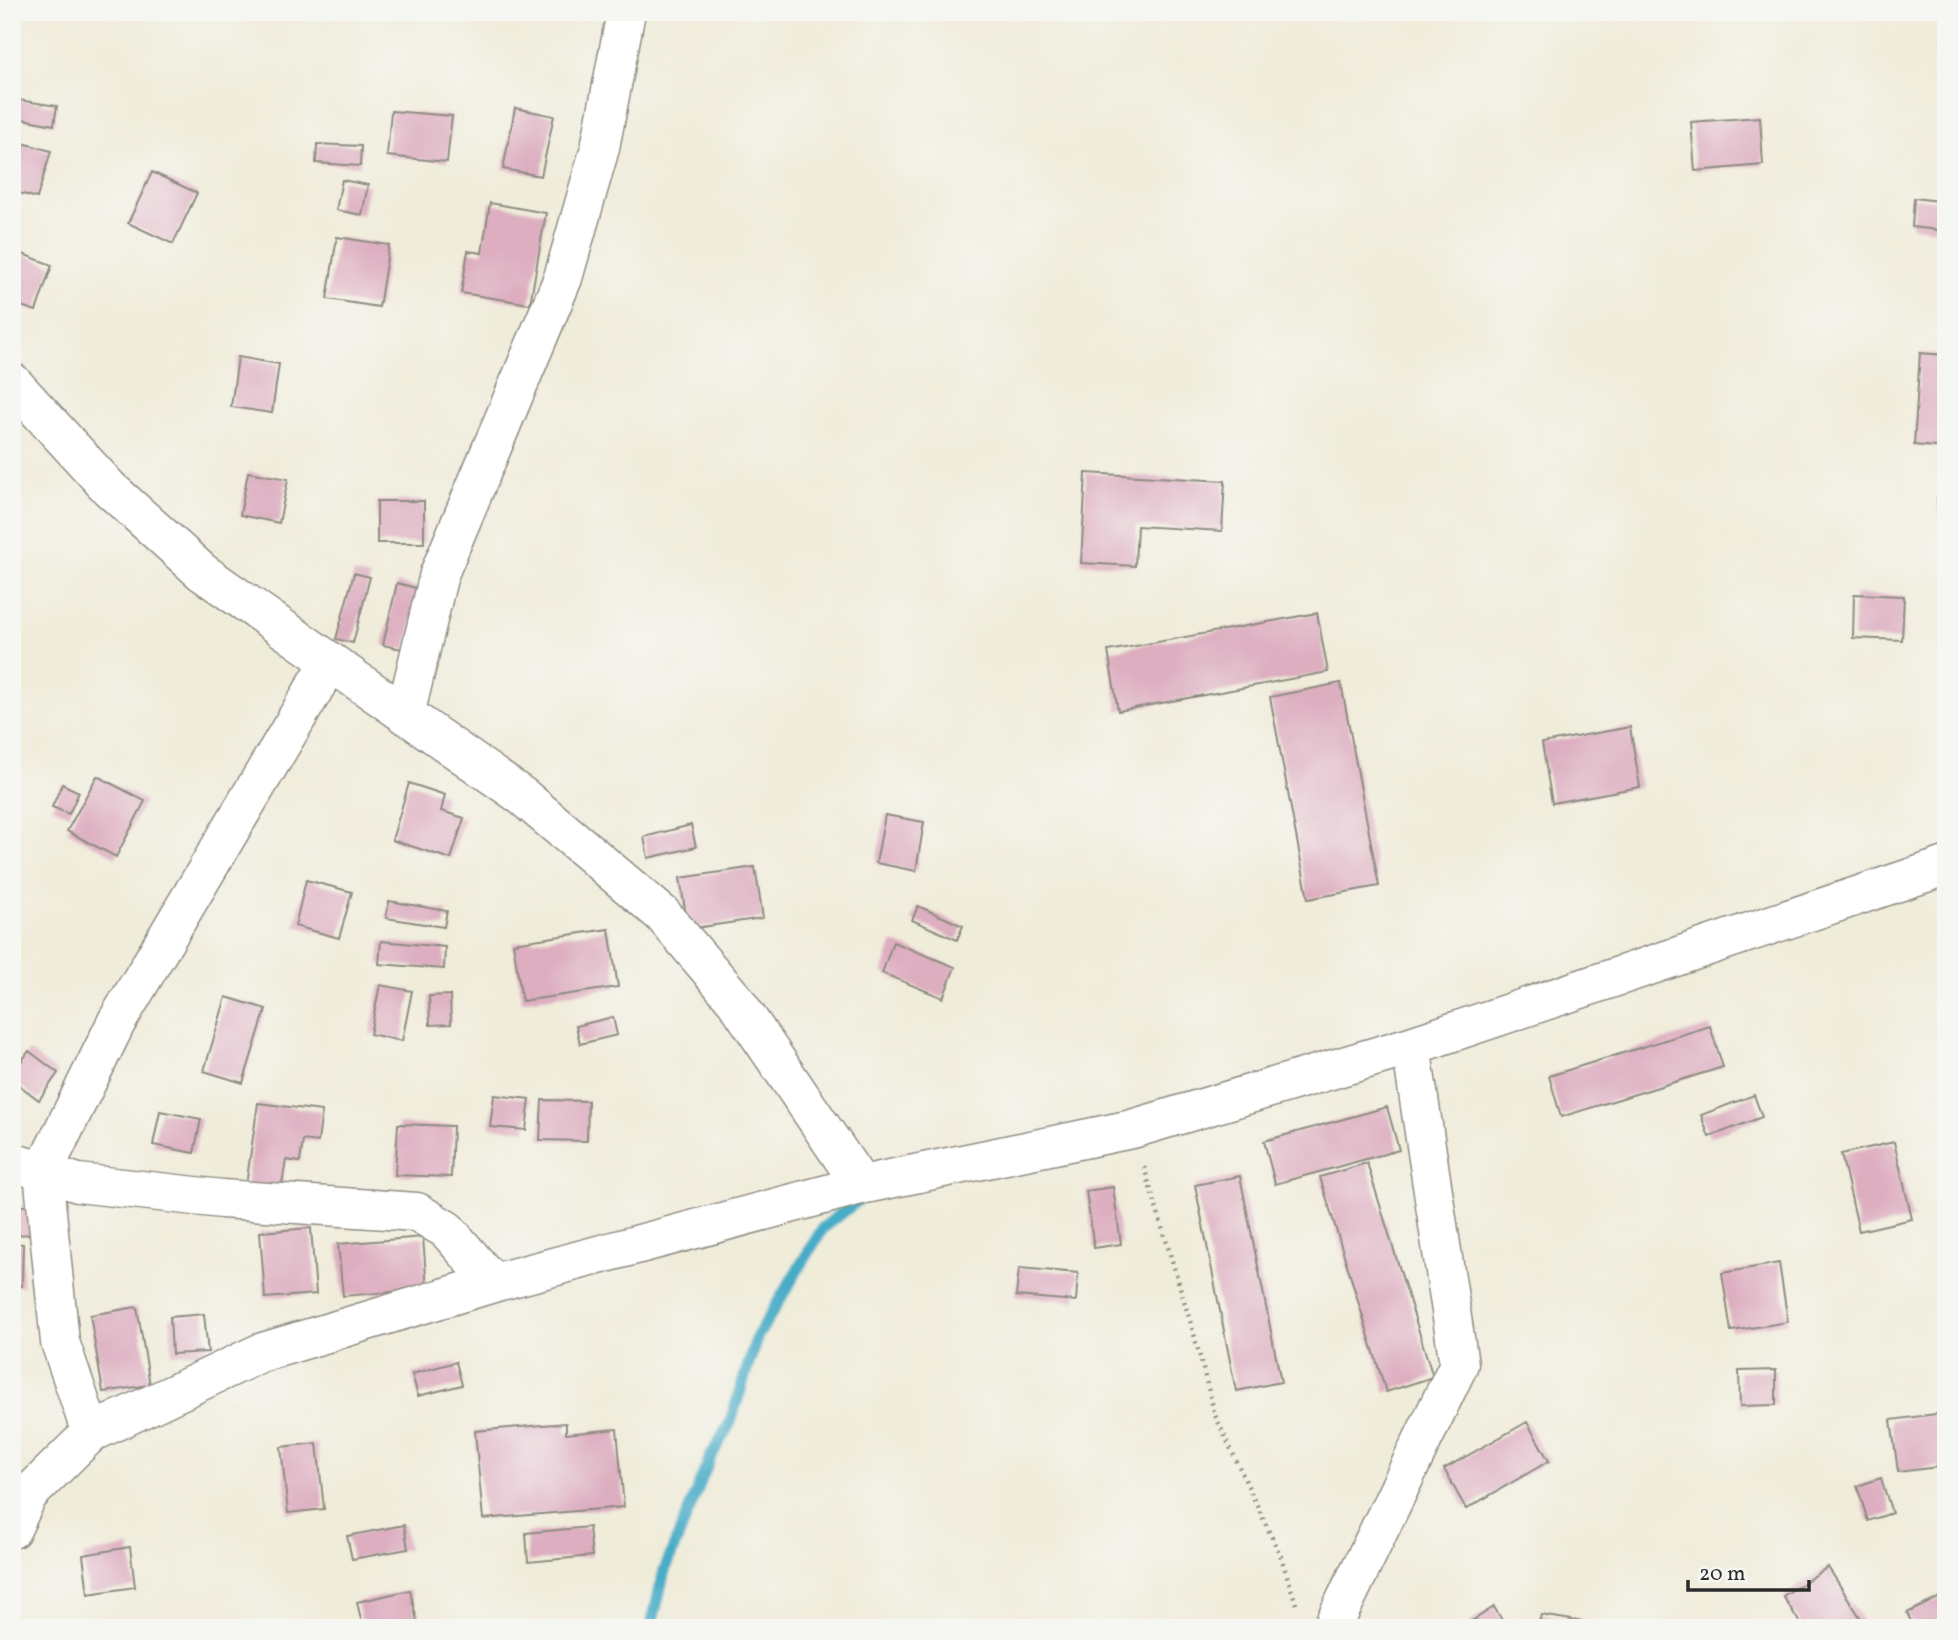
<svg xmlns="http://www.w3.org/2000/svg" width="1958" height="1640" viewBox="0 0 1958 1640" font-family="Vollkorn,serif">
<style>
.lines{fill:none;stroke-linecap:round;stroke-linejoin:round}
.stream{stroke:#47acc7;stroke-width:12}
.building{fill:#ddadc0}
.street-casing{stroke:#8e8c82;stroke-width:41}
.path{stroke:#8e8c82;stroke-width:4.5;stroke-dasharray:2 5;stroke-linecap:butt}
.street{stroke:#fff;stroke-width:38}
</style>
<rect width="100%" height="100%" fill="#f6f6f2"/>
<filter id="ink" filterUnits="userSpaceOnUse"><feTurbulence type="fractalNoise" baseFrequency=".0143" numOctaves="2"/><feDisplacementMap in="SourceGraphic" scale="14" xChannelSelector="R" yChannelSelector="G"/><feConvolveMatrix kernelMatrix="1 2 1 2 8 2 1 2 1" color-interpolation-filters="sRGB"/></filter>
<filter id="wash" filterUnits="userSpaceOnUse"><feTurbulence type="fractalNoise" baseFrequency=".00686" numOctaves="4" result="noise"/><feDisplacementMap in="SourceGraphic" scale="28" xChannelSelector="R" yChannelSelector="G"/><feGaussianBlur stdDeviation="1.57" result="paint"/><feColorMatrix in="noise" values="0 0 0 0 0 0 0 0 0 0 0 0 0 0 0 0 0 1.4 0 .05"/><feComposite in="paint" operator="in"/></filter>
<g filter="url(#wash)">
<rect width="100%" height="100%" fill="#f0ecda"/>
<g class="lines">
<path class="stream" d="M651,1628l13,-56 46,-114 20,-35 27,-86 66,-109 38,-30"/>
</g>
<g id="blocks">
<path class="building" d="M488,12h36l-4,11z
M12,99l45,7 -3,19 -42,-8z
M515,108l39,8 -13,60 -38,-7z
M391,111l61,5 -5,46 -60,-6z
M1760,117l3,48 -68,6 -4,-49z
M12,140l39,11 -14,47 -25,-7z
M317,144l44,2 -1,20 -44,-3z
M152,172l45,21 -24,51 -45,-21z
M342,180l26,5 -6,30 -26,-5z
M1914,198l32,4v29l-34,-4z
M490,203l56,10 -16,91 -69,-11 7,-42 14,2z
M337,237l52,8 -10,62 -52,-8z
M12,250l40,15 -16,46 -24,-8z
M1920,353l26,2v93l-32,-3z
M238,357l41,7 -7,49 -41,-6z
M248,472l40,7 -9,44 -39,-8z
M1086,473l139,8 -3,50 -85,-5 -2,40 -54,-3z
M1946,496v53h-2l-7,-51z
M377,501h47v42h-47z
M354,573l16,4 -17,66 -17,-4z
M397,583l23,6 -14,61 -23,-5z
M1854,594l50,2 -2,44 -49,-2z
M1317,613l11,59 -210,39 -10,-60z
M1341,683l38,203 -71,13 -38,-202z
M1630,727l10,60 -88,16 -10,-60z
M97,776l48,25 -29,56 -49,-26z
M409,783l36,12 -4,16 23,7 -13,41 -59,-19z
M62,784l17,8 -10,22 -17,-7z
M885,815l39,7 -8,49 -40,-8z
M691,825l5,22 -48,11 -4,-21z
M755,867l8,51 -75,11 -8,-51z
M306,880l46,12 -13,46 -44,-12z
M389,901l58,10 -3,16 -58,-9z
M918,906l45,20 -6,14 -45,-20z
M609,929l9,58 -96,14 -9,-58z
M381,941l64,6 -1,22 -65,-5z
M893,942l62,25 -12,31 -61,-25z
M380,985l32,6 -10,50 -32,-7z
M450,995l1,29 -21,1 -1,-29z
M226,997l40,12 -23,74 -39,-12z
M613,1017l4,18 -37,9 -4,-18z
M1710,1026l13,41 -162,50 -12,-41z
M29,1051l29,22 -19,27 -27,-20v-6z
M494,1095l36,4 -4,31 -36,-3z
M1754,1095l8,22 -53,20 -8,-22z
M542,1100l46,1 -1,40 -47,-1z
M258,1103l64,8 -4,31 -15,-2 -3,22 -14,-2 -5,30 -35,-5z
M1387,1107l12,43 -124,34 -11,-43z
M160,1111l41,8 -7,34 -41,-8z
M398,1124l55,2 -2,51 -56,-2z
M1894,1142l18,77 -53,12 -18,-77z
M1367,1163l66,214 -47,15 -66,-215z
M1240,1176l41,206 -45,9 -41,-206z
M1113,1187l8,57 -27,4 -8,-57z
M34,1205l1,29 -23,1v-28z
M311,1228l5,66 -51,4 -5,-66z
M423,1237l4,52 -84,7 -5,-52z
M12,1243l11,1 -1,42h-10z
M1779,1263l9,59 -57,9 -9,-58z
M1019,1268l59,5 -2,28 -60,-5z
M137,1307l13,78 -47,7 -13,-77z
M204,1314l4,38 -36,2 -2,-37z
M456,1362l6,23 -44,11 -6,-22z
M1776,1370v35l-36,1 -1,-35z
M1944,1413l2,53 -48,6 -7,-52z
M1527,1422l22,39 -83,48 -22,-40z
M566,1423v11l51,-5 7,78 -141,12 -8,-88z
M317,1443l7,66 -36,4 -7,-66z
M1881,1478l11,35 -24,8 -11,-35z
M404,1525l4,24 -56,10 -5,-23z
M589,1527l3,29 -64,6 -2,-29z
M130,1547l5,40 -47,7 -5,-39z
M1828,1567l39,61h-64l-20,-32z
M410,1590l8,35 -55,3 -6,-26z
M1940,1597l6,12v19h-32l-7,-15z
M1494,1607l13,21h-46z
M1541,1615l55,9 -1,4h-57z"/>
</g>
</g>
<g filter="url(#ink)">
<use href="#blocks" fill-opacity="0" stroke="#8e8c82" stroke-width="2"/>
<g class="lines">
<defs>
<path id="street" d="M12,382l97,106 93,84 320,224 140,118 74,87 125,184
M405,715l34,-141 124,-296 37,-130 26,-136
M12,1162l66,21 144,16 195,13 30,18 46,53
M91,1433l-31,-91 -17,-170 73,-149 214,-361
M12,1529l16,-34 63,-62 169,-80 233,-70 368,-98 271,-56 279,-83 535,-180
M1332,1628l127,-264 -48,-318"/>
</defs>
<use href="#street" class="street-casing"/>
<path class="path" d="M1144,1167l50,167 21,81 66,142 16,50"/>
<use href="#street" class="street"/>
</g>
</g>
<rect width="1958" height="1640" fill="none" stroke="#f6f6f2" stroke-width="42"/>
<path d="M1688 1580v10h121v-10" fill="none" stroke="#2b2b2b" stroke-width="3.5"/>
<text x="1699" y="1580" font-size="21" fill="#2b2b2b" stroke="#f6f6f2" stroke-width="5" paint-order="stroke">20 m</text>
</svg>
